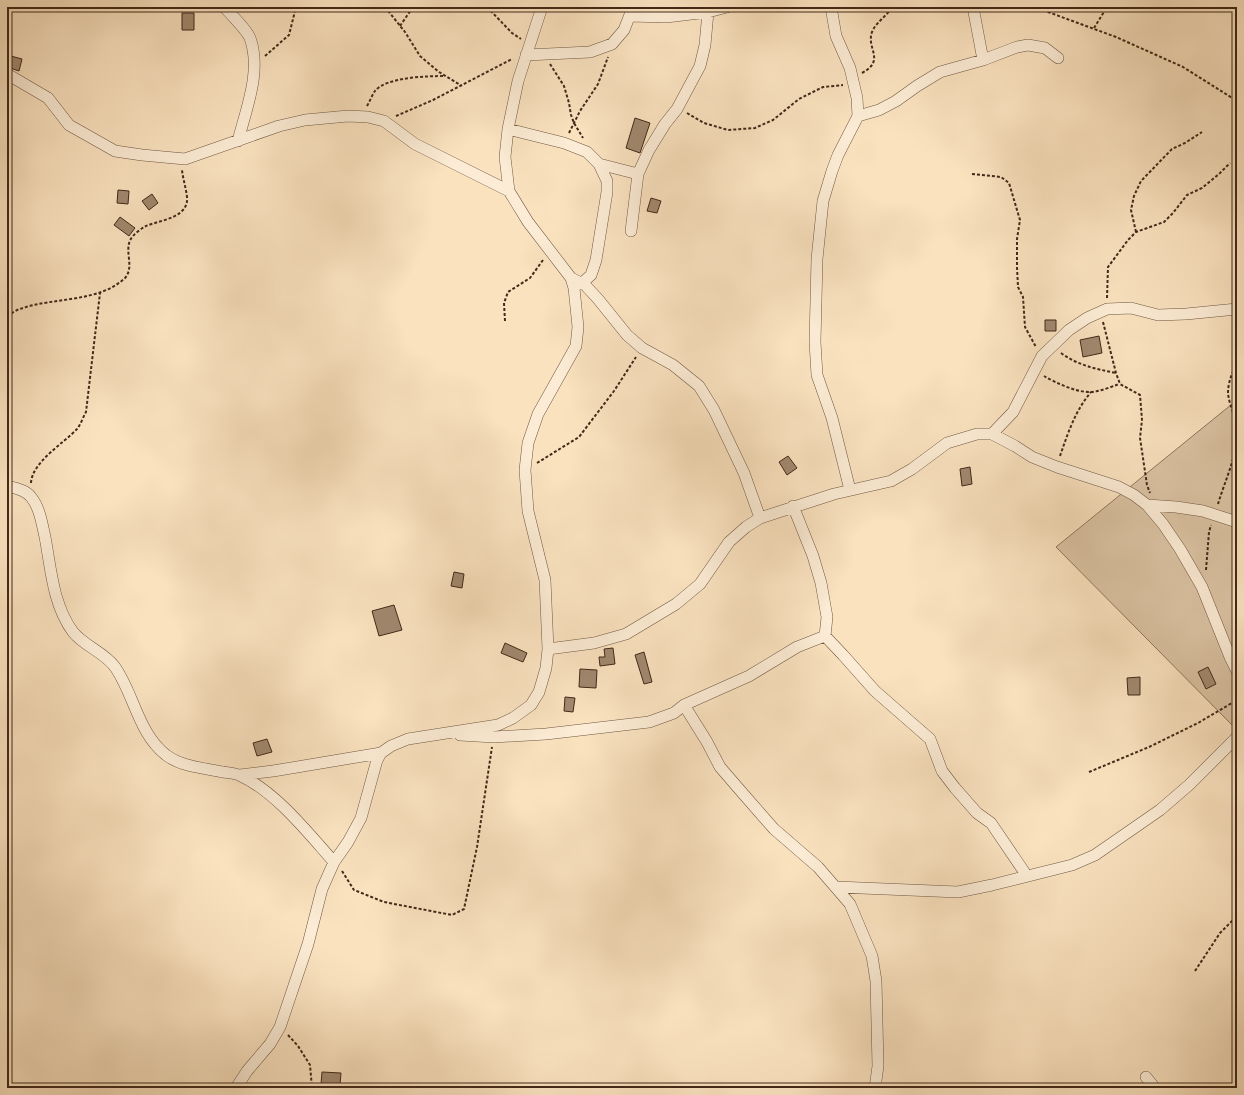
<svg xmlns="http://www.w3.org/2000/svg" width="1244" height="1095" viewBox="0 0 1244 1095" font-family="'Libre Bodoni',serif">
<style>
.green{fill:#dbc3a3;stroke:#8e765e}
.building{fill:#a1896f;stroke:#412918}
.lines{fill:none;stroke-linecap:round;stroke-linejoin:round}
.minor-casing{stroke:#6f5742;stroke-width:12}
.path{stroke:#412918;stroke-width:2;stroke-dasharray:3 2;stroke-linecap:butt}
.minor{stroke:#fcecd5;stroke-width:11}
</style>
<rect width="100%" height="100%" fill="#fae2bf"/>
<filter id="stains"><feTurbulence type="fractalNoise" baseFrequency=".005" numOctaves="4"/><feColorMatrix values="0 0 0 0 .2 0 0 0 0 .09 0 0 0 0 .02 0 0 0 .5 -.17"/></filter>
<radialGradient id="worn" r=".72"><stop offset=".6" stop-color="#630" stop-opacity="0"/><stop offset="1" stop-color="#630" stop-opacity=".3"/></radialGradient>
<path class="green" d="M1237,400v330l-181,-183z"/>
<path class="building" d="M182,13h12v17h-12z
M7,55l15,4 -3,12 -12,-4z
M635,118l15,5 -10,30 -14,-5z
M118,190l11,1 -1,13 -11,-1z
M152,194l6,9 -9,7 -7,-9z
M651,198l10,3 -4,12 -10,-2z
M120,217l15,11 -6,8 -15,-11z
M1045,320h11v11h-11z
M1099,336l3,17 -19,4 -3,-17z
M788,456l9,12 -10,7 -8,-13z
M970,467l2,17 -10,2 -2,-17z
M454,572l10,2 -2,14 -11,-2z
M394,605l8,25 -23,6 -7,-25z
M505,643l22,10 -4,9 -22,-9z
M613,648l2,16 -15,2 -1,-9h6l-1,-8z
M644,652l8,30 -8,2 -9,-29z
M1208,667l8,17 -10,5 -8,-17z
M580,669l17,1 -1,18 -17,-1z
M1140,677v18h-12l-1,-17z
M565,697l10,1 -2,14 -9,-1z
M267,739l5,13 -15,4 -4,-13z
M322,1072l19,1 -1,12 -19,-1z"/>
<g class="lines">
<defs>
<path id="minor" d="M224,7c6,6 23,24 26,31 12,33 -4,71 -12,103
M831,7l5,29 14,32 7,30 1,18 -20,39 -6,16 -9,30 -6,58 -2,83 2,33 15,43 18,72
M973,7l10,53
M630,16l36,1 42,-5 19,-5
M526,55l64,-3 22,-8 12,-14 9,-23
M7,74l41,24 21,27 46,26 27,4 43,4 94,-33 26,-6 43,-4 20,1 16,4 31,23 94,47
M858,116l21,-6 17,-9 21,-15 23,-14 43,-12 34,-13 11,-2 17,3 13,10
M508,129l56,14 23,9 12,12 8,17v11l-11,68 -5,15 -10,9
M599,164l39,10
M631,231l7,-57 11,-24 16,-26 12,-15 23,-43 5,-21 3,-33
M571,278l14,7 13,14 29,36 15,13 31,17 26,21 15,24 30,63 16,45
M992,434l21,-22 29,-56 27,-26 18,-12 20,-9 24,-1 27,7 28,-1 51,-5
M7,486c8,2 19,4 24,11 9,11 11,27 14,40 6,32 8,68 28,95 11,14 31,20 42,35 19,27 23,66 51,88 16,12 38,13 57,17 6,1 13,1 18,4 35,16 68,58 93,86
M1147,505l29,2 27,4 34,11
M825,636l18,19 32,36 55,48 12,32 13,17 22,25 14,10 36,53
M548,649l46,-6 32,-9 50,-30 24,-20 29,-42 17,-15 14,-9 74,-24 57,-13 21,-12 35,-26 30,-9h15l23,12 17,11 25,10 62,20 15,8 13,10 16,19 17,25 22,38 28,70 7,14
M684,705l23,37 13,25 19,22 35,40 44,38 32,37 22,52 4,25 2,85 -3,22
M460,735l34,2 52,-3 103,-12 25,-9 10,-8 65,-29 48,-29 28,-11 2,-19 -6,-34 -8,-27 -20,-50
M240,775l33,-4 108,-18
M837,887l121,5 34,-7 80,-20 23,-10 65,-45 29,-25 48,-48
M1146,1077l9,11
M236,1088l11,-17 23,-27 10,-17 28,-83 14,-55 12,-27 14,-20 13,-24 16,-58 4,-7 10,-7 17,-7 90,-14 15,-7 18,-13 8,-13 7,-24 2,-19 -3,-69 -17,-69 -3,-41 3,-27 10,-29 38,-68 2,-19 -4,-39 -3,-10 -43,-56 -19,-31 -4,-34 3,-28 10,-48 24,-74"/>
</defs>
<use href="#minor" class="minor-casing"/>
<path class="path" d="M385,7l20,25 15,24 19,16 23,14
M487,7l25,26 9,6
M1039,7l9,5 68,25 67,30 54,34
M400,26l13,-19
M1094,28l13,-21
M265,56l24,-21 7,-28
M550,64l14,22 5,17 2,12 3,8 9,15
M862,73c24,-13 4,-24 10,-41 4,-10 15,-16 20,-25
M367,106c3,-5 5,-11 8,-15 11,-14 53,-15 70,-15
M687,113l17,10 24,7 27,-2 18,-8 26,-21 24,-12 20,-2
M396,116l37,-16 79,-41
M569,133l11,-22 18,-27 10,-27
M972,174l29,3 8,6 11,37 -3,19v28l1,20 5,10 2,30 11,20
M1136,232l-5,-22 3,-14 7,-15 31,-32 13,-6 17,-11
M1107,298l1,-31 20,-27 8,-8 28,-10 9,-9 14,-18 15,-7 17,-14 11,-11
M7,316c4,-2 9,-6 13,-7 32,-12 79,-6 105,-31 11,-12 -4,-31 9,-43 3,-3 8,-7 12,-9 14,-6 43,-8 41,-29 -1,-9 -4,-18 -5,-27
M505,321l-1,-18 4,-11 22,-14 13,-18
M1103,322l13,51 4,11 20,11 2,25 -2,18 7,47 3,8
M1061,353c16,12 35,16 55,20
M1044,376c12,7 33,17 48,16 9,-1 19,-5 27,-8
M1060,456c8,-23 15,-45 31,-64
M537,463l42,-26 35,-46 22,-34
M31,483c1,-21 33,-40 46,-54 4,-5 6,-12 9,-17l14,-119
M1218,504c7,-24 20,-49 19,-75 -1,-12 -8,-24 -9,-36 0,-10 4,-21 9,-29
M1206,570l3,-38 2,-7
M1089,772l60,-25 49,-24 39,-23
M342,871l12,19 30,12 68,13 12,-6 13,-62 15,-100
M1195,971l25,-38 14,-14 3,-5
M288,1035l10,11 12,19 2,23"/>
<use href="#minor" class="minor"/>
</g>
<rect width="1244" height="1095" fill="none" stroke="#fae2bf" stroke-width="24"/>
<rect x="8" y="8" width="1228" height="1079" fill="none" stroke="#412918" stroke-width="2"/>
<rect x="12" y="12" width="1220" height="1071" fill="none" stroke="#412918"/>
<rect width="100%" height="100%" filter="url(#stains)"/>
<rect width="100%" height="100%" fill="url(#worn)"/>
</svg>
